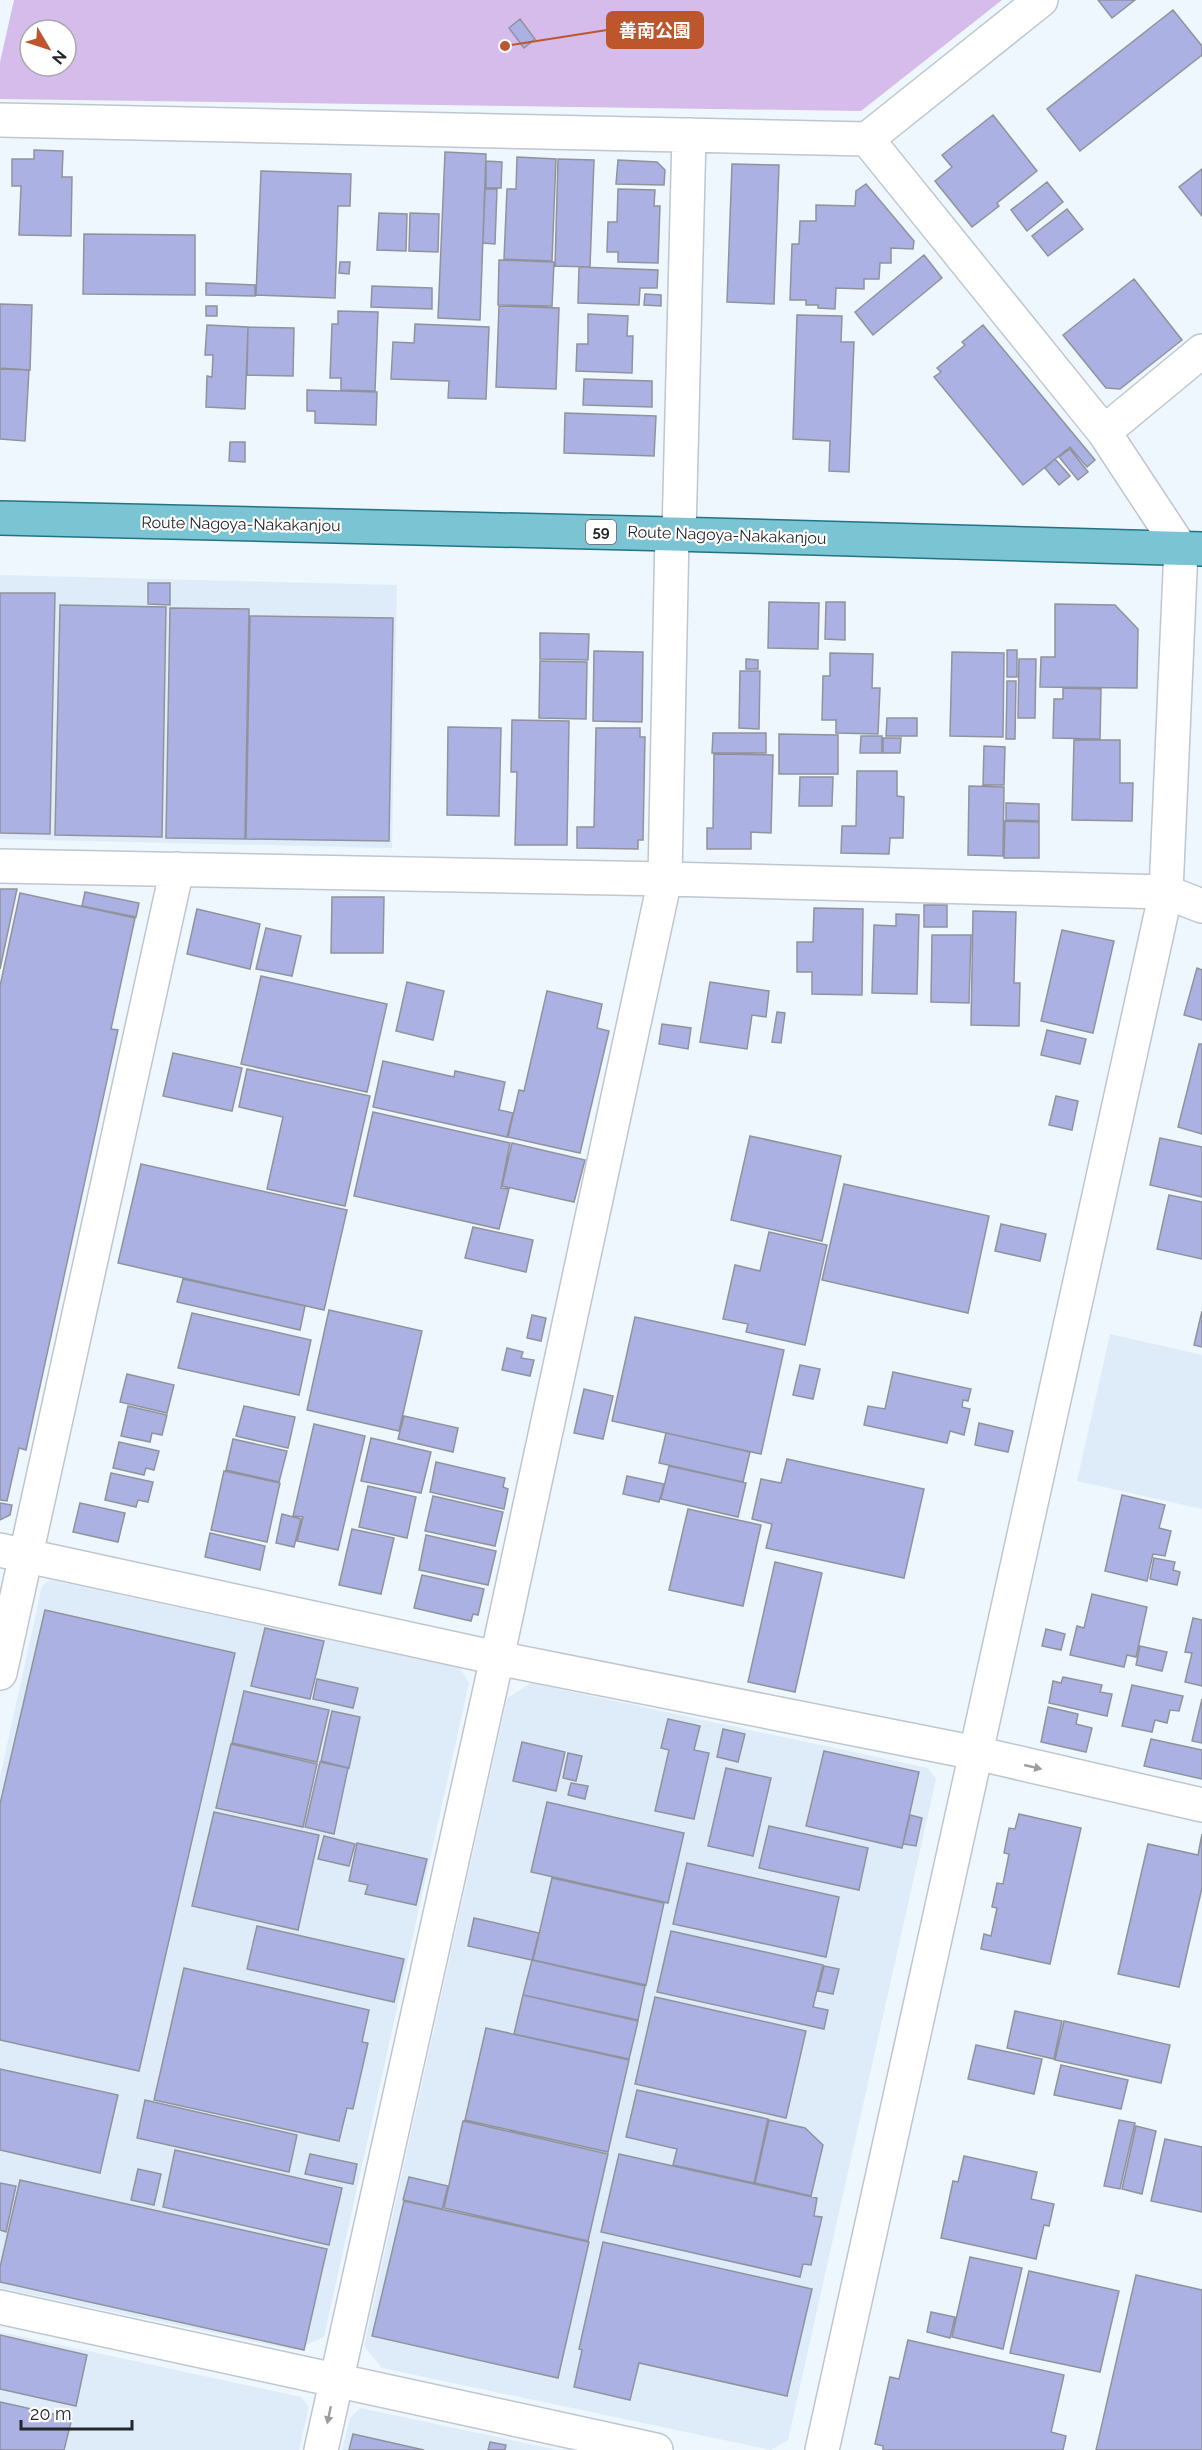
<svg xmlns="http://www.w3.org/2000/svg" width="1202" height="2450" viewBox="0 0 1202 2450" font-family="Raleway,'Noto Sans JP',sans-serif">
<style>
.built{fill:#deecfa}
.green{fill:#d6bceb;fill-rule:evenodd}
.building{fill:#abb1e2;stroke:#91939c;stroke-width:1.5}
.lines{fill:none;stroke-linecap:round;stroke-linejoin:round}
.minor-casing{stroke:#bfc6ce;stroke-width:36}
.primary-casing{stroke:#227386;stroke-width:36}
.minor{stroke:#fff;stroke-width:33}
.primary{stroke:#7ac4d4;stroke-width:33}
.oneway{fill:#9c9d9f}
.labels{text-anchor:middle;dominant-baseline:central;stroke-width:4.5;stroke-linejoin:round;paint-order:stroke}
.shield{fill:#fff;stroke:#656769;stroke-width:1.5}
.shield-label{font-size:15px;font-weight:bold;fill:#232629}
.street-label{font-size:16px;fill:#232629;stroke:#fff}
.leader{fill:none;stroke:#bd562c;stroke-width:2}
.callout-dot{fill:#bd562c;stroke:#fff;stroke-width:2}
.callout{fill:#bd562c;stroke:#bd562c;stroke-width:2}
.callout-label{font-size:18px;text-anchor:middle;font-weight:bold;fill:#fff}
</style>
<rect width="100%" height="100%" fill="#eef6fe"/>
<path class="built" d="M0,575l397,10 -5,263 -392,-9z
M1110,1334l92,21v154l-125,-28z
M50,1580l410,88 9,15 -145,654 -30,13 -294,-62v-511l42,-191z
M531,1683l397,85 8,11 -148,661 -17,10 -389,-82 -18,-22 143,-648z
M0,2332l301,65 8,9 -10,44h-299z
M360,2408l198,42h-216l8,-32z"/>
<path class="green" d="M14,0h988l-141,111 -861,-12v-37zM30,30h36v36h-36z"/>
<path class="building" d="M1098,0h37l-23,18z
M1173,10l29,36v9l-122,96 -33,-42z
M520,19l15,20 -11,9 -15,-20z
M993,115l44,56 -40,32 2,3 -27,21 -37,-46 17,-14 -10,-12z
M34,150l29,1 -1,26h10l-1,59 -52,-1 2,-49h-9v-27h22z
M445,152l41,2 -6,166 -42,-2z
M517,157l39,2 -4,102 -48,-2 3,-70h9z
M558,159l36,1 -4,107 -35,-1z
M618,160l39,2 8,8 -1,15 -48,-1z
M486,161l16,1 -1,26h-15z
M732,164l47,1 -5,139 -47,-2z
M1202,169v47l-23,-29z
M261,171l90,3 -1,32h-12l-3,92 -79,-3z
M1047,182l16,20 -36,29 -16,-21z
M866,184l48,57 -1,8 -22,-1v15h-11l-1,16h-15v10l-28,-1 -1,21 -17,-1v-3h-12v-5h-16l2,-56h7l1,-23h16v-16l39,1 1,-15z
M485,189h12l-2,55 -12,-1z
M618,189l37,1 -1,16h6l-2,57 -40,-1v-10h-11l1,-30h9z
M1067,209l16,20 -35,27 -16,-20z
M379,213l28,1 -1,37 -29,-1z
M410,213l29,1 -1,38 -29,-1z
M84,234l111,1v60l-112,-1z
M924,255l18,23 -69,57 -18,-23z
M499,260l55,2 -2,44 -54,-1z
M340,262h10l-1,12 -10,-1z
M579,267l79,3 -1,18h-17l-1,17 -61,-2z
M1134,279l48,61 -62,49 -14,-1 -43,-53z
M206,283l49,2v11l-49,-1z
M372,286l60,2v21l-61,-2z
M645,294l16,1v11l-17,-1z
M0,304l32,1 -2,65 -30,-2z
M206,306h11v10h-11z
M499,306l60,2 -3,81 -60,-2z
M338,311l40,1 -3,79 -34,-1v-12h-11l2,-54h6z
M588,314l40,2 -1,20h6l-1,37 -56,-2 1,-27h11z
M797,315l45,1 -1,26h13l-5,130 -20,-1 1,-30 -37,-2z
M415,324l74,3 -3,72 -38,-1 1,-17 -58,-2 2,-37 21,1z
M207,325l41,2 -3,82 -39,-2 1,-31 5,1 1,-22h-8z
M983,325l112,135 -8,7 -17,-20 -47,38 -89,-108 7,-5 -4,-4 28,-23 -3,-3z
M248,327l46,1 -1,48 -46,-1z
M0,369l29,1 -4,71 -25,-2z
M584,379l68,2v26l-69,-2z
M307,390l70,2 -1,33 -61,-2v-12h-8z
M565,413l91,3 -2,40 -90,-3z
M230,442h15v20l-16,-1z
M1070,449l18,23 -10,8 -19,-23z
M1055,459l15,17 -11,9 -14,-17z
M148,583h22v22l-22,-1z
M0,593h55l-5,241 -50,-1z
M769,602l50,1 -1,46 -50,-1z
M826,602h19v38l-20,-1z
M1055,604l60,1 23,24 -1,59 -97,-1 1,-30h14z
M60,605l106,2 -4,230 -107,-2z
M170,608l79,1 -4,230 -79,-1z
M250,616l143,2 -4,223 -143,-2z
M540,633l49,1 -1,26 -48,-1z
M1007,650h10v27h-10z
M594,651l49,1 -1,70 -49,-1z
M952,652l52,1 -1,84 -53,-1z
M830,653l43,1 -1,34h8l-2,46 -42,-1v-13h-14l1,-44h7z
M746,659l12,1v9h-12z
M1019,659h17l-1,59h-17z
M540,661l47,1 -1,57 -47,-1z
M740,671h20l-1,58 -20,-1z
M1007,681h9l-1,58h-9z
M1063,688l38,1 -1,50 -47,-1 1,-39h9z
M887,718h30v18h-31z
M512,720l57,1 -2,124h-52l2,-73h-6z
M448,727l53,1 -2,88 -52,-1z
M596,728h44v9h5l-2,103h-5v9l-61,-1v-21h17z
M713,733h53v20h-54z
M779,734l59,1v39h-59z
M861,736h21v17h-22z
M883,738h18l-1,15h-17z
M1074,740h46v43h13l-1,38 -60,-1z
M984,746l21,1 -1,38h-21z
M714,754l59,1 -2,78 -20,-1v17h-44v-21h6z
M857,771h40v25l7,1 -1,41h-13l-1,16 -48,-1 1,-27h14z
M800,777h33l-1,29h-33z
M969,786l35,1 -1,69 -35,-1z
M1006,803l33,1v17l-33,-1z
M1005,821l34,1v36h-35z
M0,889h17l-17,80z
M85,892l54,11 -3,14 -54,-11z
M20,893l115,25 -24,111 7,1 -92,420 -7,-2 -12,53 -7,-1v-514z
M332,897h52l-1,56h-52z
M924,905h23v22h-23z
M814,908l49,1 -1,86 -50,-1v-22h-15v-30h16z
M197,909l63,15 -10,45 -63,-15z
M973,911l43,1 -2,71h6l-1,43 -48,-1z
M896,914l23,1 -2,79 -45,-1 2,-68 22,1z
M266,928l35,8 -9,40 -36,-7z
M1062,930l52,11 -21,92 -52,-12z
M932,935h39l-2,68 -38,-1z
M1197,968l5,2v50l-18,-5z
M261,976l126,28 -20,88 -126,-28z
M407,982l37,9 -11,49 -37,-9z
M710,982l59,9 -3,26 -14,-2 -5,34 -47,-7z
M547,991l55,13 -5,24 12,3 -29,122 -72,-16 11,-47 5,1z
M777,1012l8,1 -4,30 -9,-1z
M662,1024l29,4 -3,21 -29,-5z
M1047,1030l39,9 -6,25 -39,-9z
M1199,1044h3v90l-24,-7z
M173,1053l69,15 -10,43 -69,-15z
M383,1061l71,16 1,-6 50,11 -6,28 14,3 -6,24 -134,-30z
M247,1069l123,27 -25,110 -78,-17 16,-72 -44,-10z
M1056,1096l22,5 -6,29 -23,-5z
M373,1112l137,31 -9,45 8,1 -10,40 -145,-33z
M750,1136l91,20 -19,85 -91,-21z
M1160,1138l42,9v50l-52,-12z
M512,1143l73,17 -11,42 -72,-16z
M141,1164l206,46 -23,100 -206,-47z
M844,1184l145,32 -21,97 -146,-33z
M1169,1195l33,7v57l-45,-10z
M1001,1224l45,10 -6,27 -45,-10z
M473,1227l60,13 -7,32 -61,-14z
M769,1232l58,13 -22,100 -59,-13 2,-8 -25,-5 12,-54 25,6z
M183,1279l122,27 -5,24 -123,-28z
M329,1310l93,21 -23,100 -92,-21z
M1202,1311v36l-8,-2z
M192,1313l119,27 -12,55 -121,-27z
M532,1315l14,3 -5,23 -14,-3z
M635,1317l149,33 -23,104 -149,-33z
M507,1348l16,4 -2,6 13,2 -4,16 -28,-6z
M800,1365l20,4 -7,30 -20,-4z
M893,1372l78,17 -3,12 -5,-1 -1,7 8,2 -6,26 -14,-4 -3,12 -83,-18 4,-19 17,3z
M127,1374l47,11 -7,28 -47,-11z
M584,1389l29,7 -10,43 -29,-6z
M128,1406l39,9 -5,20 -10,-2 -2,9 -29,-6z
M244,1406l51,11 -7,31 -52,-12z
M404,1416l54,12 -5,24 -55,-13z
M979,1423l34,8 -5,21 -33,-7z
M314,1424l51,12 -27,114 -41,-9 6,-24 -10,-1z
M666,1433l84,19 -7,30 -84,-19z
M371,1438l60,14 -10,41 -60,-12z
M233,1439l54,12 -8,31 -53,-12z
M119,1442l40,9 -5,19 -8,-2 -2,7 -31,-7z
M787,1459l137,30 -20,89 -138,-30 6,-24 -20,-5 9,-40 20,4z
M436,1462l69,16 -2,9 5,2 -4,20 -74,-17z
M669,1466l77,17 -8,34 -77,-18z
M224,1471l56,12 -13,59 -56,-12z
M111,1473l42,9 -5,20 -10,-2 -2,7 -31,-7z
M627,1476l37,8 -5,18 -36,-8z
M368,1486l48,11 -9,41 -48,-11z
M1122,1495l43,10 -6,23 12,3 -6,25 -12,-2 -6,27 -42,-10z
M433,1496l70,16 -8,34 -70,-15z
M0,1503l12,2 -2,10 -10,5z
M80,1503l45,10 -7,29 -45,-10z
M688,1509l73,16 -18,81 -74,-16z
M282,1514l19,5 -7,28 -18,-4z
M352,1529l42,9 -13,56 -42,-9z
M210,1533l55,13 -5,24 -55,-13z
M426,1535l70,16 -8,34 -69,-15z
M1154,1558l21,4 -2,8 7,2 -3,13 -27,-6z
M775,1562l47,11 -27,119 -47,-10z
M422,1575l62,14 -6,26 -5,-1 -2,7 -57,-13z
M1092,1594l55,13 -11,50 -9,-2 -3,12 -54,-12 7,-29 7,2z
M45,1610l190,43 -96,418 -139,-31v-236z
M1193,1618l9,2v66l-17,-4 7,-29 -7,-1z
M265,1628l59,13 -14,58 -59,-13z
M1046,1629l19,5 -4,16 -19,-4z
M1140,1646l27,6 -5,19 -26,-6z
M1063,1677l39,8 -2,7 12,2 -5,22 -58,-13 4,-22 8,2z
M317,1679l41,9 -5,20 -40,-9z
M1132,1685l51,11 -4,15 -9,-1 -3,13 -12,-3 -3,12 -30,-6z
M244,1691l85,19 -12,52 -85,-19z
M1202,1699v44l-10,-2z
M1048,1707l30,7 -2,10 16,4 -6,24 -45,-10z
M332,1711l28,6 -11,51 -28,-7z
M668,1719l32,7 -6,24 15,3 -15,66 -39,-8 14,-61 -8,-2z
M723,1729l22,5 -7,28 -21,-5z
M1151,1739l51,11v29l-58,-13z
M522,1742l43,10 -9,39 -43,-10z
M231,1744l86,20 -14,63 -87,-19z
M824,1751l95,21 -17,76 -96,-22z
M568,1753l14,3 -6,25 -13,-3z
M320,1762l28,6 -14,66 -29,-7z
M726,1768l45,10 -18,78 -45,-10z
M571,1783l17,3 -3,13 -17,-4z
M547,1802l137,31 -16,70 -137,-31z
M214,1812l105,23 -21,95 -106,-24z
M1019,1814l62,14 -31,136 -69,-15 3,-15 7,2 6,-28 -5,-1 5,-24 6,1 6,-30 -5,-1 5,-25 6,1z
M910,1815l12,3 -6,28 -13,-2z
M769,1826l99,22 -9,42 -100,-22z
M1202,1834v54l-23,99 -61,-13 30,-130 50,11z
M324,1836l31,8 -6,22 -31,-7z
M357,1843l70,16 -11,46 -51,-11 3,-9 -19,-4z
M687,1863l152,34 -13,60 -153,-33z
M552,1878l112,25 -18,82 -113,-25z
M474,1918l65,15 -7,27 -64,-14z
M257,1926l147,33 -10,43 -147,-33z
M671,1931l152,34 -10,42 15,3 -4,19 -167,-37z
M532,1960l113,26 -7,34 -115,-25z
M824,1966l15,3 -6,25 -15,-3z
M184,1968l185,42 -7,32 6,1 -15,66 -6,-1 -8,33 -185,-41z
M523,1995l115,26 -9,38 -115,-25z
M655,1997l151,34 -20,87 -151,-34z
M1015,2011l47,10 -8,38 -47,-11z
M1064,2021l106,24 -9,38 -106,-23z
M486,2028l143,32 -21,92 -143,-32z
M976,2045l66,14 -8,35 -66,-15z
M1061,2065l67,15 -7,29 -67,-14z
M0,2069l118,26 -18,78 -100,-23z
M637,2090l131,29 -14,64 -81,-18 4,-16 -51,-12z
M145,2100l152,35 -8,37 -152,-34z
M769,2120l36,8 18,17 -12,51 -56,-13z
M1119,2120l16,3 -15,66 -16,-3z
M463,2121l145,33 -20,87 -144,-33z
M1136,2126l20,5 -14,63 -20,-5z
M1165,2139l37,8v65l-51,-11z
M175,2150l167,38 -13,57 -166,-38z
M310,2154l47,10 -4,20 -48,-10z
M619,2154l198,44 -3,18 8,1 -11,48 -8,-1 -3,13 -199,-45z
M964,2156l73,16 -6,27 23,5 -5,22 -5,-1 -8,34 -95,-21 12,-57 5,1z
M138,2169l23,5 -7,31 -23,-5z
M409,2177l39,9 -6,23 -39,-9z
M20,2180l307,69 -23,101 -304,-68v-15z
M0,2183l16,3 -10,46 -6,-2z
M404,2201l185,41 -31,136 -186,-42z
M603,2242l209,47 -25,107 -148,-33 -9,37 -56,-13 8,-37 -3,-1z
M970,2257l52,11 -19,81 -51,-12z
M1029,2271l90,20 -19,81 -90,-19z
M1136,2275l66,15v160h-106z
M931,2312l24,5 -5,21 -23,-6z
M0,2335l87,20 -11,51 -76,-17z
M908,2340l156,35 -13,57 15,4 -3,14h-180v-4l-8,-2 15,-67 9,2z
M0,2402l72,16 -8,32h-64z
M353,2434l71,16h-75z
M490,2442l16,3 -1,5h-17z"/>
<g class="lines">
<defs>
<path id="minor" d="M0,120l867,19 174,-139
M1104,432l98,-81
M679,534l10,-399
M0,866l665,13 501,13 36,14
M0,1550l497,108 479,95 226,52
M0,1673l177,-804
M0,2307l656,143
M321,2450l176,-792 168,-779 7,-345
M822,2450l344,-1558 15,-343 -77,-117 -237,-293"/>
<path id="primary" d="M0,518l672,16 530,15"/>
</defs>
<use href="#minor" class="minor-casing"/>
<use href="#primary" class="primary-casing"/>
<use href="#minor" class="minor"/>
<use href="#primary" class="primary"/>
</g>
<defs><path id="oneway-solid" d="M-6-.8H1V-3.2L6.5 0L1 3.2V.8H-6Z" transform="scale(1.5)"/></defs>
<g class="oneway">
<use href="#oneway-solid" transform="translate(1033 1767) rotate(13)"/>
<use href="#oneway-solid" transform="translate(329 2415) rotate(102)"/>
</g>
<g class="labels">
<rect class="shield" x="586" y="520" width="30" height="24" rx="4.5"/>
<g class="shield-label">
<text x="601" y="532">59</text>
</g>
<g class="street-label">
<text transform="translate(241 524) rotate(1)">Route Nagoya-Nakakanjou</text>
<text transform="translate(727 535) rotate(2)">Route Nagoya-Nakakanjou</text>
</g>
</g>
<path class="leader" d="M505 46L607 30"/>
<circle class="callout-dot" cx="505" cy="46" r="6"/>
<rect class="callout" x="607" y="12" width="96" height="36" rx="6"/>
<g class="callout-label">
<text x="655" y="37">善南公園</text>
</g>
<g transform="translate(48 48) rotate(129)"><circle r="28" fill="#ffffff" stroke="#a7a8a9" stroke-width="1.5"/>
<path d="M0-4.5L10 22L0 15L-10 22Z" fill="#bd562c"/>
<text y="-9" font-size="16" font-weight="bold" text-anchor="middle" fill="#232629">N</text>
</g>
<path d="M21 2420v9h111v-9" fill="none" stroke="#232629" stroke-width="3"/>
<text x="30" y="2420" font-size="18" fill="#232629" stroke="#ffffff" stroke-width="4.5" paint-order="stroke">20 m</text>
</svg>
